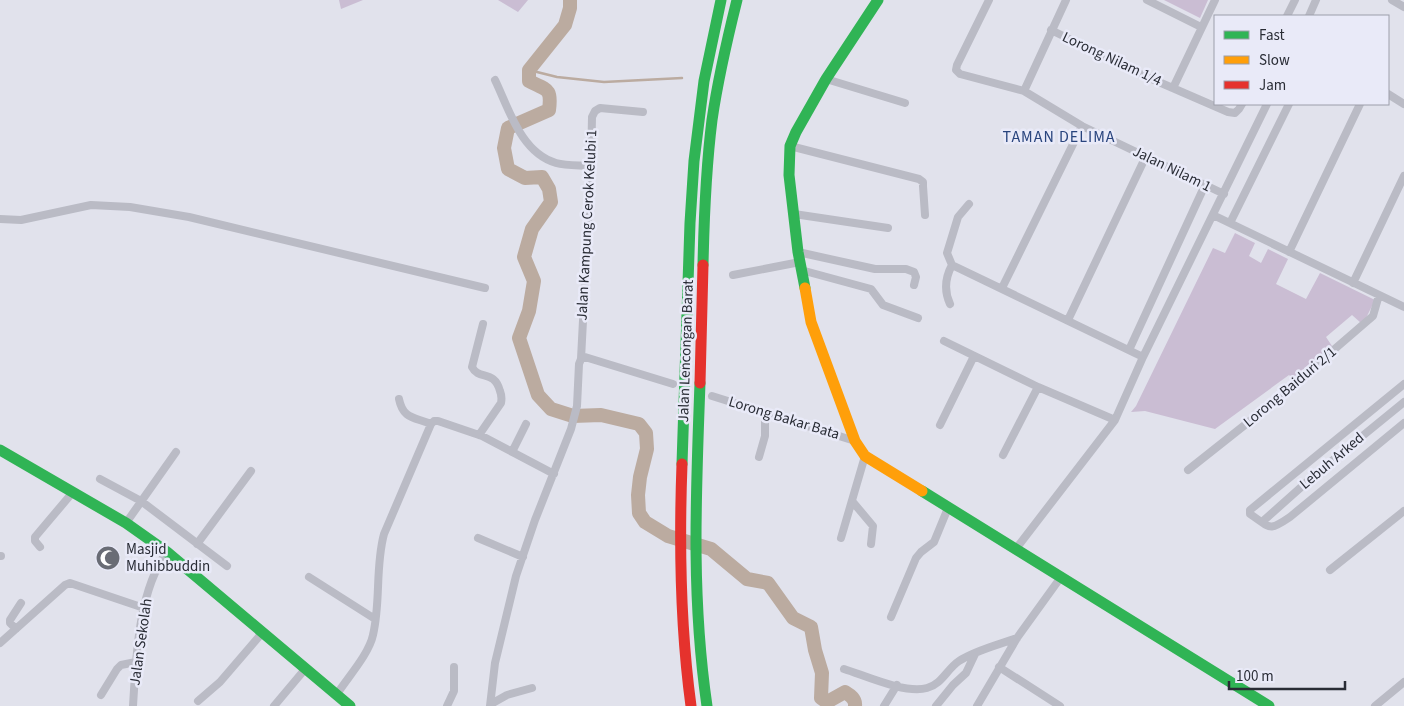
<svg xmlns="http://www.w3.org/2000/svg" width="1404" height="706" viewBox="0 0 1404 706" font-family="'Source Sans 3',sans-serif">
<style>
.green{fill:#cabdd3}
.lines{fill:none;stroke-linecap:round;stroke-linejoin:round}
.stream{stroke:#bbaba0;stroke-width:2.5}
.river{stroke:#bbaba0;stroke-width:14}
.street{stroke:#babbc5;stroke-width:8}
.fast{stroke:#30b455;stroke-width:11}
.slow{stroke:#ff9f0a;stroke-width:11}
.jam{stroke:#e5322d;stroke-width:11}
.labels{text-anchor:middle;dominant-baseline:central;stroke-width:5;stroke-linejoin:round;paint-order:stroke}
.street-label{font-size:15px;fill:#292c35;stroke:#e9eaf8}
.poi-label{font-size:15px;fill:#292c35;stroke:#e9eaf8;text-anchor:start}
.neighbourhood-label{font-size:16px;letter-spacing:1px;fill:#29447d;stroke:#e9eaf8}
</style>
<rect width="100%" height="100%" fill="#e1e2ec"/>
<path class="green" d="M339,0h24l-22,9z
M498,0h30l-10,12z
M1164,0h44l-8,18z
M1235,233l20,10 -6,13 12,7 7,-14 20,10 -12,25 30,15 14,-26 55,27 -9,18 -5,5 -9,-8 -26,22 6,9 -39,32 -4,-3 -74,54 -70,-18 -14,1 5,-6 77,-158 12,5z"/>
<g class="lines">
<path class="stream" d="M529,70l28,7 47,5 78,-4"/>
<path class="river" d="M570,0v8l-5,17 -36,45v11c18,9 23,7 20,29l-41,18 -4,20 4,21 17,9 17,-1 7,12 2,13 -19,27 -8,28 10,24 -5,30 -10,27 19,57 13,14 22,7 28,-1 38,9 7,9 1,16 -7,28 -2,18 1,18 6,9 23,14 43,13 36,30 21,4 25,35 18,9 4,23 7,23 -1,25 6,4 18,-10c5,3 11,7 10,14"/>
<path class="street" d="M989,0l-32,65 -1,5 4,4 64,17 58,35 142,68
M1147,0l54,27
M1392,0l12,7
M1287,16l8,-16
M1309,16l7,-16
M1051,30l94,46 83,36 7,1 4,-4 3,-5
M826,79l79,24
M495,80c14,29 26,73 61,83 11,3 24,2 35,3
M1173,88l42,-88
M1024,91l42,-91
M1388,94l16,10
M790,146l129,33 4,3v4l2,29
M969,204l-11,13 -11,36 5,12 191,92
M794,214l94,14
M1213,215l191,92
M0,219l21,1 70,-15 39,2 59,10 296,71
M1230,223l59,-119
M798,252l77,17h31l8,3 2,5 -2,8
M1289,252l71,-148
M801,270l70,19 12,16 35,13
M733,275l67,-13
M1353,283l51,-107
M1002,288l80,-162
M950,304c-6,-13 -5,-26 2,-39
M1068,320l78,-164
M944,341l94,46 77,33
M1129,350l76,-165
M581,359l10,-193 1,-49 3,-6 5,-3 43,4
M1404,384l-154,126v4c21,14 18,18 40,3l114,-94
M712,396l143,45
M399,399c4,20 15,18 32,25
M940,425l34,-69
M479,435l22,-32c1,-5 1,-7 -1,-12 -6,-22 -21,-10 -28,-24l11,-43
M512,452l14,-28
M1003,455l35,-68
M759,457l6,-21v-23
M1188,470l77,-61 108,-93 6,-21
M100,479l41,22 86,65
M852,501l21,25 -2,18
M1262,522l55,-49 87,-71
M126,523l50,-71
M478,538l45,19
M841,538l24,-82
M197,544l54,-73
M40,547l-5,-6v-4l38,-45
M1015,550l100,-130 28,-63 124,-253
M0,556h1
M1330,570l74,-59
M309,577l66,42
M891,617l25,-59 5,-6 13,-10 14,-34
M16,629l-6,-6v-3l11,-17
M0,643l65,-58 5,-2 74,25
M999,667l61,39
M844,669c22,7 61,25 83,19 15,-4 20,-19 32,-27 17,-11 39,-16 58,-23
M337,694c11,-17 32,-40 36,-59 8,-34 2,-68 11,-101l47,-110 3,-3h4l44,15 72,38
M101,695l16,-26 4,-4 15,-3
M198,701l22,-19 43,-50
M491,704l16,-9 25,-7
M133,706c3,-47 5,-115 34,-154
M274,706l32,-38
M447,706l7,-15v-24
M490,706l5,-43 21,-87 19,-56 36,-91 6,-23 2,-42 2,-5 4,-2 88,27
M884,706l13,-21
M936,706l17,-21 13,-12 9,-19
M977,706l40,-68 44,-61
M1375,706l29,-24"/>
<path class="fast" d="M703,265c1,-48 3,-97 9,-145 6,-41 15,-80 25,-120
M805,288l-7,-36 -9,-77 1,-29 6,-14 30,-53 52,-79
M700,383c-4,111 -9,213 7,323
M0,450l126,73 41,29 183,154
M682,464l8,-241 4,-62 10,-80 17,-81
M922,491l347,215"/>
<path class="slow" d="M805,288l6,34 44,119 10,15 57,35"/>
<path class="jam" d="M700,383l3,-118
M682,464c-3,81 -2,161 9,242"/>
</g>
<defs>
<symbol id="mosque-disc" viewBox="-11 -11 22 22"><circle r="9.5" fill="#696c75" stroke="#e9eaf8"/><path d="M3.5-4.9A6 6 0 1 0 3.5 4.9A5 5 0 1 1 3.5-4.9Z" fill="#fff"/></symbol>
</defs>
<g fill-rule="evenodd">
<use href="#mosque-disc" x="94" y="544" width="28" height="28"/>
</g>
<g class="labels">
<g class="street-label">
<text transform="translate(1112 59) rotate(25)">Lorong Nilam 1/4</text>
<text transform="translate(1172 169) rotate(26)">Jalan Nilam 1</text>
<text transform="translate(587 225) rotate(-87)">Jalan Kampung Cerok Kelubi 1</text>
<text transform="translate(686 351) rotate(-88)">Jalan Lencongan Barat</text>
<text transform="translate(1290 387) rotate(-40)">Lorong Baiduri 2/1</text>
<text transform="translate(784 418) rotate(17)">Lorong Bakar Bata</text>
<text transform="translate(1332 461) rotate(-40)">Lebuh Arked</text>
<text transform="translate(141 642) rotate(-82)">Jalan Sekolah</text>
</g>
<g class="poi-label">
<text x="126" y="549">Masjid<tspan x="126" dy="17">Muhibbuddin</tspan></text>
</g>
<g class="neighbourhood-label">
<text x="1059" y="137">TAMAN DELIMA</text>
</g>
</g>
<rect x="1214" y="15" width="175" height="90" fill="#e9eaf8" stroke="#9c9eaa"/>
<rect x="1224" y="31" width="25" height="8" fill="#30b455" stroke="#9c9eaa"/>
<text x="1259" y="40" font-size="15" fill="#292c35">Fast</text>
<rect x="1224" y="56" width="25" height="8" fill="#ff9f0a" stroke="#9c9eaa"/>
<text x="1259" y="65" font-size="15" fill="#292c35">Slow</text>
<rect x="1224" y="81" width="25" height="8" fill="#e5322d" stroke="#9c9eaa"/>
<text x="1259" y="90" font-size="15" fill="#292c35">Jam</text>
<path d="M1229 681v8h116v-8" fill="none" stroke="#292c35" stroke-width="2.5"/>
<text x="1236" y="681" font-size="15" fill="#292c35" stroke="#e9eaf8" stroke-width="4" paint-order="stroke">100 m</text>
</svg>
